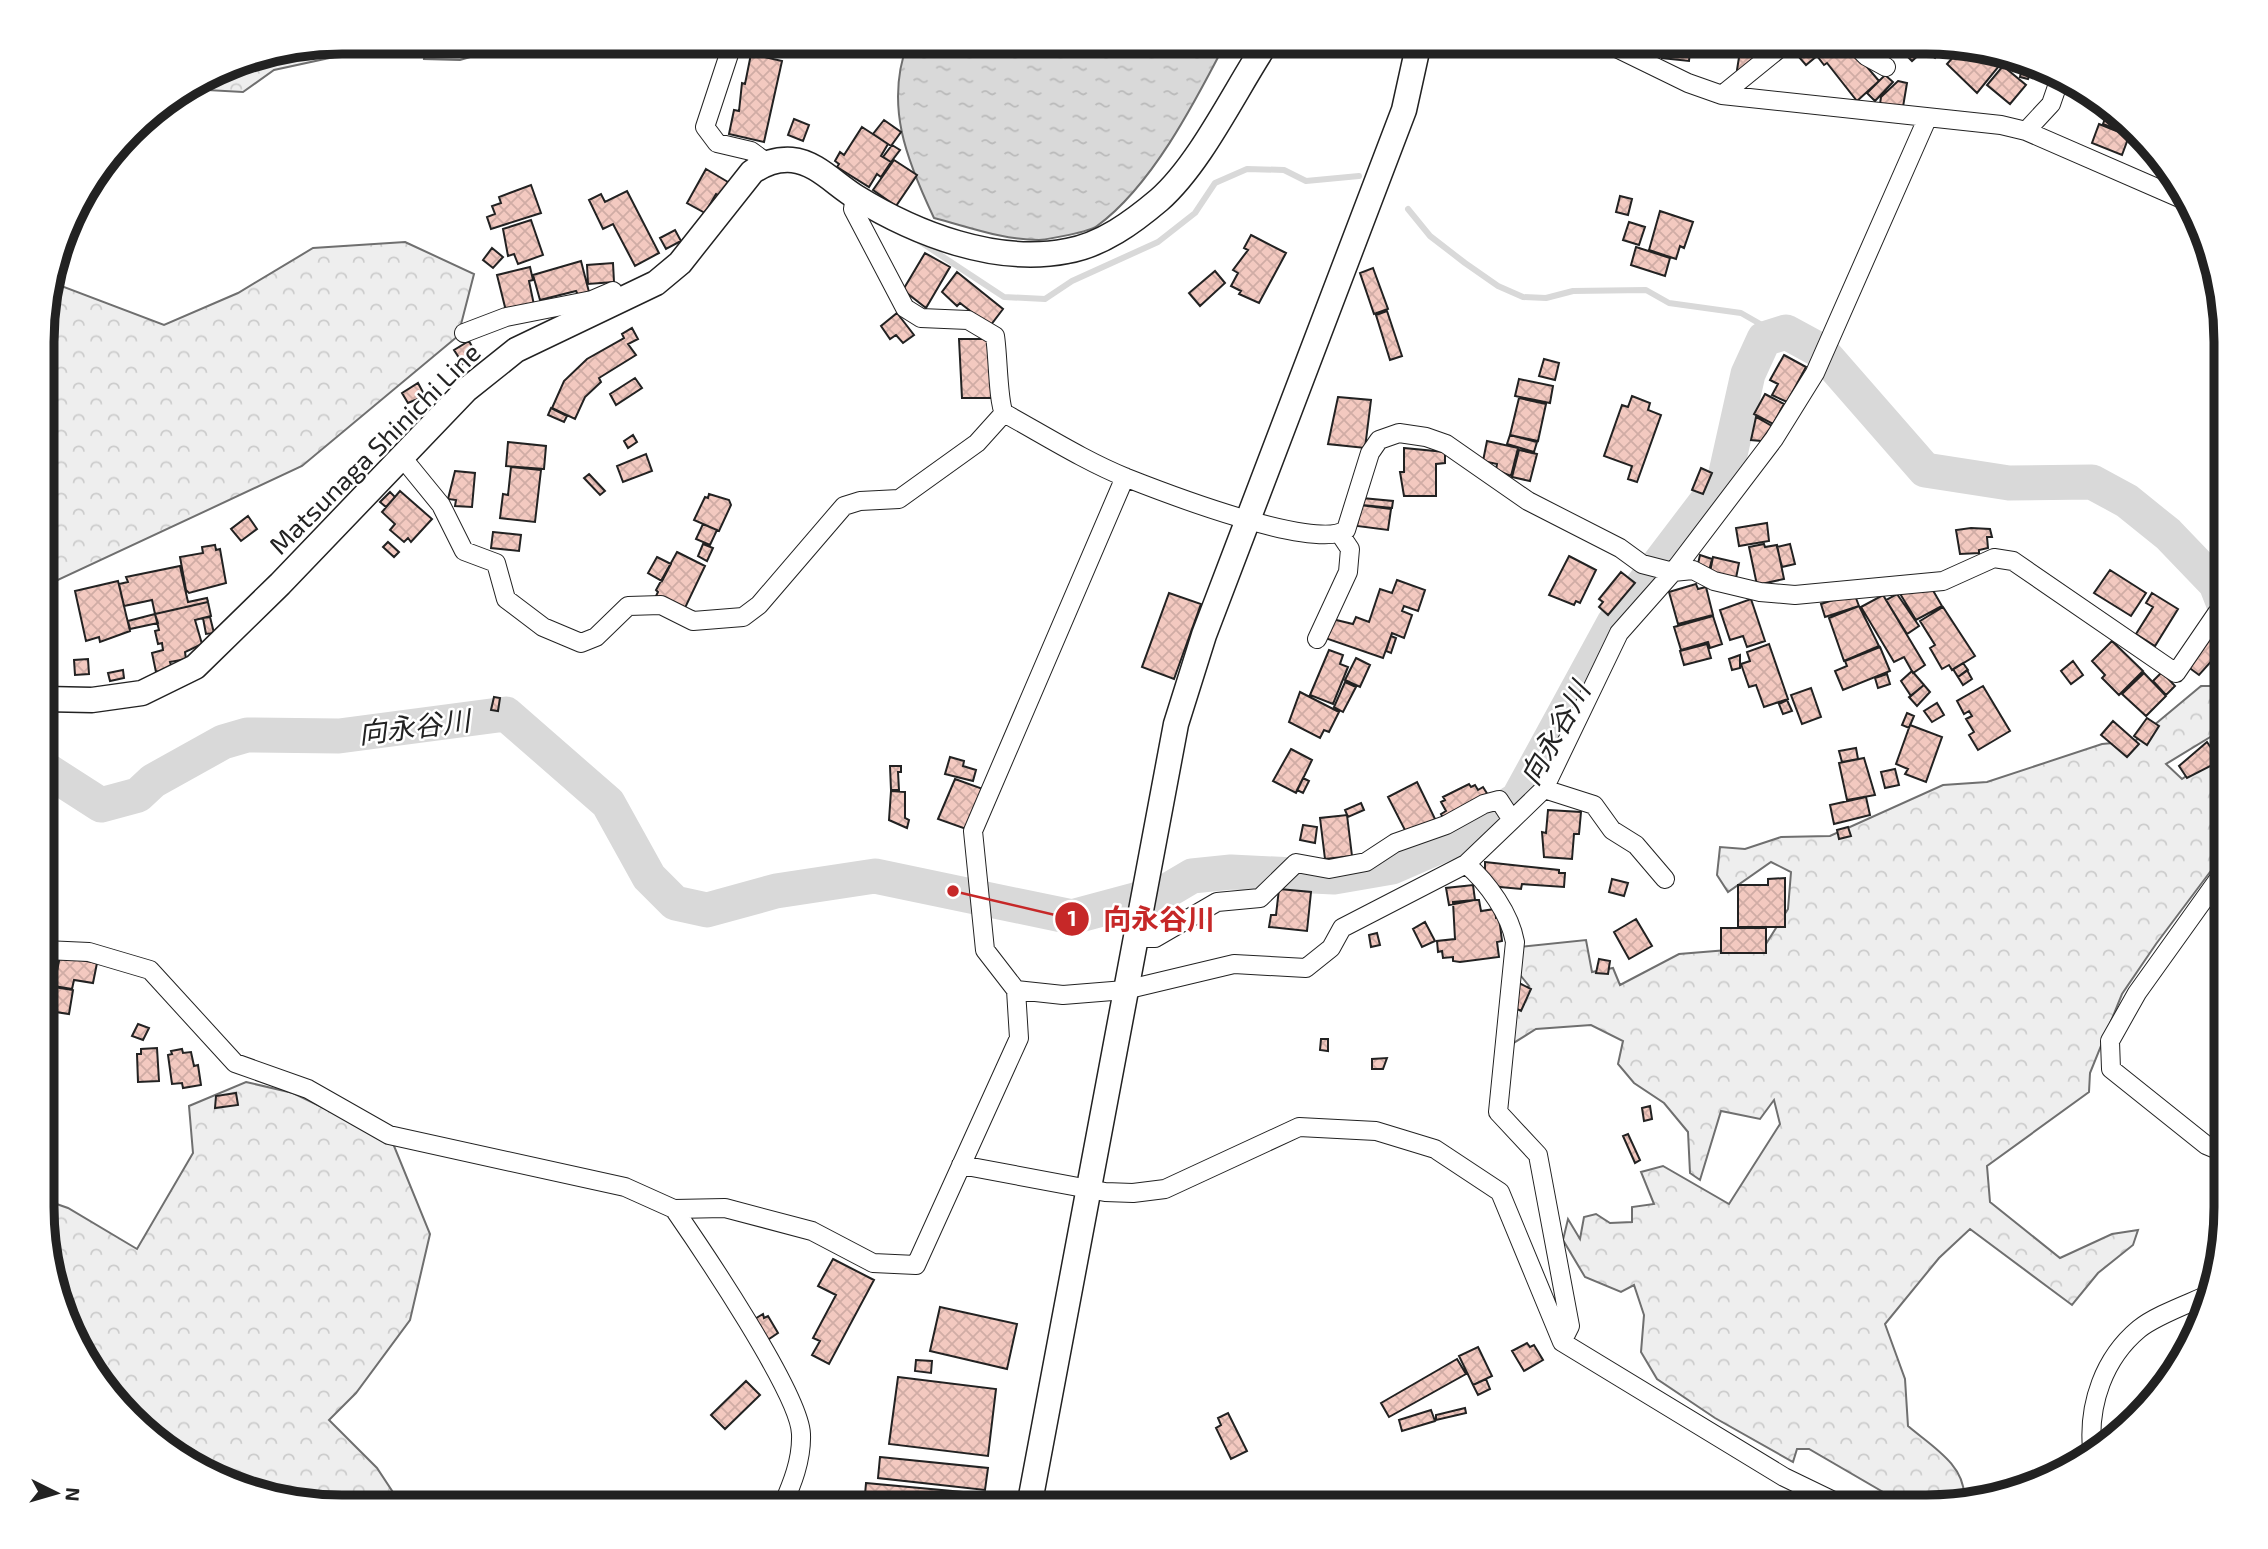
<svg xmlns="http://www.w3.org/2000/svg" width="2268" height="1549" viewBox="0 0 2268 1549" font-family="'Exo 2','Noto Sans JP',sans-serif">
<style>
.forest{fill:url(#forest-crowns);stroke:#6f6f6f;stroke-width:2}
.water{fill:url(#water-ripples);stroke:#6f6f6f;stroke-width:2}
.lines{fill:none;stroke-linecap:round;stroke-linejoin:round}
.stream{stroke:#d9d9d9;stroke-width:6}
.river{stroke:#d9d9d9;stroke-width:35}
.building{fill:url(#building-cross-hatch);stroke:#222;stroke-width:2}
.street-casing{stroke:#222;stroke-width:20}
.secondary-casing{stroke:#222;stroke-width:27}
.street{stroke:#fff;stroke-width:18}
.secondary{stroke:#fff;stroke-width:24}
.labels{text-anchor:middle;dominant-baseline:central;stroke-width:5;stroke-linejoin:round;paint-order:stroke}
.street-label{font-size:26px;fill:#222;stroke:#fff}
.water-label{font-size:28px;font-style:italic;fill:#222;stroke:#fff}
.rim{fill:none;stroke:#222;stroke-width:9}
.leader{fill:none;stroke:#c62828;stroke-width:2.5}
.callout-dot{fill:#c62828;stroke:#fff;stroke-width:2.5}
.mark-label{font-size:21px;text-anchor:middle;font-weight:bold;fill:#fff}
.callout-label{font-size:28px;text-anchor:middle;font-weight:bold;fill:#c62828;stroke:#fff;stroke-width:5;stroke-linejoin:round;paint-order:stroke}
</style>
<defs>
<pattern id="forest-crowns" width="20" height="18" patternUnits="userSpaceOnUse" patternTransform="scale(1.75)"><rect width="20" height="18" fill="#eee"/><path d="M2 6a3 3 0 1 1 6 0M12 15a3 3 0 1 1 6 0" fill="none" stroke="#ccc"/></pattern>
<pattern id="water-ripples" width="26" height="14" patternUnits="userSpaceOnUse" patternTransform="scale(1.75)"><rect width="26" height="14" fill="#d9d9d9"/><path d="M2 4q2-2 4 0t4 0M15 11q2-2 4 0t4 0" fill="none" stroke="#bababa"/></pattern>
<pattern id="building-cross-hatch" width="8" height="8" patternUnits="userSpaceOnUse" patternTransform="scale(1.75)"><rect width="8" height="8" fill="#f3c9c0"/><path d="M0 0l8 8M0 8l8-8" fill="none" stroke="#d0aca5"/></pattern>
</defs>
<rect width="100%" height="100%" fill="#fff"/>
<path class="forest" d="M342,42h12l-11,13 -69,15 -31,22 -55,-3 40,-24z
M426,42h74l-5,8 -35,10 -36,-1z
M405,242l69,32 -16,62 -156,130 -257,120v-282l6,-22 113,43 74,-32 75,-45z
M2201,686h24v42l-59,36 16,15 23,-16 20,1v88l-69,92 -34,50 -32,79 -1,19 -102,74 3,36 70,56 52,-24 26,-4 -5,15 -35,28 -26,32 -102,-76 -31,29 -54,66 20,55 3,47c22,19 58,39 56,72l-38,9h-17l-100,-58h-12l-4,13 -78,-44 -58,-39 -16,-27 3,-37 -10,-30 -13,7 -36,-15 -22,-37 5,-21 12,20 4,-22 12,-3 14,9 22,-1v-15l22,-3 -13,-32 22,-6 66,38 51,-80 -6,-24 -14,19 -39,-8 -21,69 -10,-7 -2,-41 -24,-29 -30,-20 -16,-19 5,-23 -32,-16 -55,4 -29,18 4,-50 18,-11 -12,-15 2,-24 67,-7 6,32 21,-4 7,17 59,-31 85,-7 24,-38 3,-37 -20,-10 -43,30 -11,-17 3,-28 25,2 36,-12 49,-1 113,-51 44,-3 115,-38 33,-3z
M246,1082l47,11 99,48 38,93 -20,86 -54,73 -27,27 48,48 25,38h-79l-78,-15 -85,-46 -78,-89 -37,-111v-45l23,8 69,41 56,-96 -4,-47z"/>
<path class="water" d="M908,42h318c-31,60 -74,144 -129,184 -8,6 -47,13 -58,14 -36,0 -70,-13 -105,-22 -27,-57 -50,-113 -26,-176z"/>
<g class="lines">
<path class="stream" d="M1408,209l22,27 35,27 33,23 25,11 23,1 27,-7 73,-1 23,13 72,10 21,12 24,7
M919,241l85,56 41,2 27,-18 86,-39 37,-29 20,-30 32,-14 37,1 22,11 53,-5"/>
<path class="river" d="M45,769l56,36 37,-10 15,-14 70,-39 24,-7 92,1 167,-22 102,89 41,74 26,26 32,7 69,-19 99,-15 197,41 93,-25 27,-16 39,-4 103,5 58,-10 62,-27 64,-41 96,-176 111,-146 23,-103 16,-35 22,-7 35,19 104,119 84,13 83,-1 35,19 41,33 48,50 9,23"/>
</g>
<path class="building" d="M1663,43h28l-2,18 -27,-3z
M1740,43h26l-2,13 -26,-5z
M1798,43h33l9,13 10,-9 29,34 -22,20 -30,-38 -3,2 -7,-9 -11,9 -15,-17z
M1878,43h19l-10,9z
M1909,43l13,9 -10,9 -11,-11z
M1918,43h29l-12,15 -19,-13z
M1963,46l45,9 -31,38 -30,-29z
M1740,51l22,4 -20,16 -5,-1z
M751,54l31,7 -18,81 -35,-8 5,-24 5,1 3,-28 3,1z
M2008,59l33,10 -3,8 -8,-3 -2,5 -8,-2 1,-5 -15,-4z
M2003,66l23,19 -16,19 -23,-19z
M1885,75l8,7 -18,19 -8,-8z
M1898,81l9,2 -4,24 -23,-3 1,-7z
M2108,111l10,4 14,16 -1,4 -28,-11z
M794,119l15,6 -6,16 -15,-6z
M884,120l17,12 -10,14 -18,-12z
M2099,124l30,12 -7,19 -30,-12z
M862,127l26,17 -7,12 10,6 -10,15 -4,-3 -8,13 -32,-20 2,-3 -4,-3 5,-9 4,3z
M892,145l8,5 -9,12 -8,-5z
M894,160l23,15 -21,31 -23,-16z
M706,169l22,13 -8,14 -4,-2 -11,19 -18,-10z
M531,185l10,28 -50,16 -4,-12 8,-3 -3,-8 9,-3 -2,-6z
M627,191l32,62 -24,13 -22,-42 -10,5 -14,-29 12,-6 4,8z
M1620,196l12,3 -4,16 -12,-3z
M1660,211l33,11 -9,26 -4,-2 -4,13 -27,-9z
M531,220l12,35 -25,9 -4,-10 -6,2 -5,-27z
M1629,222l16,5 -6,18 -16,-5z
M675,230l6,11 -15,8 -6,-11z
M1251,235l35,18 -27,50 -20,-9 2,-3 -10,-5 7,-13 -5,-3 15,-20 -4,-2z
M1636,247l34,11 -5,18 -34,-11z
M492,248l11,9 -10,11 -10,-8z
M925,253l25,14 -24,41 -23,-18z
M581,261l8,31 -11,3 -2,-4 -36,9 -7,-25z
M613,263l1,19 -26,2 -1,-19z
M530,267l3,13 -4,1 5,24 -28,6 -9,-36z
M1373,268l15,41 -14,5 -14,-41z
M1215,271l10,12 -25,23 -11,-13z
M957,272l46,37 -13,17 -30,-23 -3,3 -15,-14z
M1387,311l15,45 -12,4 -14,-45z
M897,313l17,22 -11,8 -7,-8 -6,4 -9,-13z
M632,328l6,11 -10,5 8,11 -37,23 2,4 -16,15 -10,22 -23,-11 12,-27 23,-22 37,-21 -2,-4z
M959,339h29l6,59h-32z
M469,341l6,11 -12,12 -9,-14z
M1784,355l22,12 -19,35 -15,-7 6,-11 -8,-4z
M1544,359l15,4 -4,17 -16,-4z
M635,378l7,10 -26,17 -6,-11z
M1519,379l34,7 -3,17 -35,-7z
M418,383l7,13 -17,7 -6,-10z
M1765,394l19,10 -11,20 -19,-10z
M1632,396l18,7 -2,7 13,5 -24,67 -9,-3 4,-13 -28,-10 18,-51 6,2z
M1338,397l33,3 -6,48 -37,-4z
M1519,398l27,6 -8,37 -28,-6z
M551,408l16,8 -3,6 -16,-7z
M1756,417l16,9 -11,15 -10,-1z
M633,435l4,7 -9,6 -4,-7z
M1510,435l27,7 -3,10 -27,-8z
M1487,441l31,7 -7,28 -15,-6 1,-6 -14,-3z
M508,442l38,4 -2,23 -38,-3z
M1404,448l41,4v11l-9,1v32h-32l-4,-24h4z
M1519,450l18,4 -7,27 -18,-4z
M646,454l6,17 -29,11 -6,-16z
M511,467l30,3 -6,52 -35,-4 3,-24 5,1z
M1701,468l11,5 -9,21 -11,-4z
M455,471l20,2 -3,34 -17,-1 1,-6 -8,-1z
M589,474l16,17 -5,4 -16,-17z
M400,491l32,28 -21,23 -3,-4 -4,4 -14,-12 5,-6 -13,-12z
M390,492l5,5 -9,10 -6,-5z
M709,494l20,6 2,5 -12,26 -25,-11 11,-23 3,1z
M1362,498l31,3 -1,7 -30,-3z
M1360,505l31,4 -3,21 -31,-4z
M248,516l9,13 -16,12 -10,-12z
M1767,523l2,18 -30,5 -3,-18z
M703,524l14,6 -7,15 -14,-6z
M1971,528l19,1 2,8h-5l1,11 -9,2v3l-19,1 -4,-24z
M493,532l28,3 -2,16 -28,-3z
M388,542l11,10 -5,5 -11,-10z
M703,544l10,4 -6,13 -9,-5z
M1764,544l1,3 12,-2 7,34 -27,6 -8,-38z
M1790,544l5,20 -13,3 -5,-20z
M215,545l1,5 4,-1 6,34 -37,10 -3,-3 -6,-33 23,-4 -1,-6z
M677,552l28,14 -21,44 -28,-14 2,-4 -2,-2z
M1700,555l12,4 -3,12 -12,-3z
M1569,556l27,14 -16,33 -4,-2 -2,4 -25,-10z
M657,557l14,7 -9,17 -14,-8z
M1713,557l26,6 -3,15 -26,-6z
M180,566l8,36 19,-4 1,4 -53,12 -3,-14 -28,6 -5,-22 9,-2 -2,-5z
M2110,570l36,23 -15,23 -37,-23z
M1621,572l14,11 -27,32 -9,-8 4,-5 -4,-3z
M1397,580l28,10 -7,21 -14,-5 -2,5 10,4 -8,23 -12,-5 -9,25 -58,-20 7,-19 21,5 3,-7 13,5 11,-33 12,4z
M118,581l12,50 -30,11 -1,-5 -13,4 -11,-50z
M1696,584l2,5 8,-2 7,28 -35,9 -9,-32z
M1931,587l11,19 -26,14 -17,-28z
M1169,593l32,11 -27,75 -32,-12z
M1854,593l5,13 -34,11 -4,-13z
M2152,593l26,16 -23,37 -19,-12 17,-27 -7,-4z
M1897,594l22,32 -12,8 -21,-34z
M1883,595l42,70 -12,8 -9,-16 -10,5 -33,-55z
M1751,599l14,42 -18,6 -4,-11 -13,4 -10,-30z
M208,602l3,14 -16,4 7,24 -17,8 1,7 -16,3 2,6 -16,4 -4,-19 11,-3 -1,-7 -4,1 -3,-13 4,-1 -4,-16z
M1859,606l20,40 -35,15 -15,-43z
M1943,607l32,49 -23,14 -3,-5 -7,4 -12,-21 5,-3 -15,-24z
M155,614l3,9 -28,6 -2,-8z
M1713,616l9,28 -12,4 -2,-6 -27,8 -7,-23z
M210,617l4,16 -8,1 -3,-16z
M2210,635l15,11 -26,29 -12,-9z
M1391,636l5,2 -5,15 -5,-2z
M2112,641l31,30 -24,24 -17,-17 3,-3 -13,-14z
M1707,644l4,14 -27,7 -4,-14z
M1769,644l19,55 -24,8 -8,-22 -7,2 -8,-23 9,-3 -3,-9z
M1880,647l10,24 -47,19 -8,-19 12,-5 -2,-5z
M1329,650l14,5 -3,9 8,3 -15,37 -23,-9z
M1740,655v13l-8,2 -3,-11z
M1356,658l14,7 -10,22 -15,-7z
M88,659l1,15 -14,1 -1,-15z
M2073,661l10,14 -12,9 -10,-13z
M1963,663l5,7 -10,7 -5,-8z
M123,670l1,8 -14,3 -2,-8z
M1967,670l5,9 -9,6 -5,-8z
M1912,671l12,14 -13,11 -10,-15z
M2162,672l13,14 -9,9 -13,-14z
M2144,673l22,23 -20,20 -24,-22z
M1887,674l3,10 -12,4 -3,-10z
M1345,682l11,5 -13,25 -9,-5z
M1924,685l6,7 -13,14 -8,-9z
M1983,686l27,45 -32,19 -9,-15 5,-3 -8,-13 6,-3 -3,-5 -5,3 -7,-13z
M1811,688l10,29 -19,7 -11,-29z
M1300,692l39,20 -10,20 -5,-2 -4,8 -31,-16z
M494,697l6,1 -2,13 -7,-1z
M1787,700l5,11 -9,3 -4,-10z
M1937,703l7,12 -12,7 -8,-11z
M1907,713l7,3 -5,12 -7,-3z
M2147,718l12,8 -12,19 -13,-9z
M2113,721l26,23 -12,13 -26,-22z
M1910,725l32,12 -16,45 -21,-8 3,-5 -12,-5z
M2207,742l13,19 -33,17 -8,-12z
M1856,748l2,11 -16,3 -3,-11z
M1291,749l21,11 -16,33 -23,-12z
M950,757l14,4 -1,5 13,4 -3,11 -28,-7z
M1864,758l11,37 -28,5 -8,-37z
M890,766h11v6h-3l1,18h-8z
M1895,769l4,16 -14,3 -4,-16z
M1303,778l6,3 -6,12 -6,-3z
M955,779l28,10 -14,41 -31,-11z
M1417,782l20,41 -28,15 -21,-41z
M1469,784l2,3 4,-2 3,5 5,-3 5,8 -43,26 -4,-7 5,-3 -5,-9 4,-2 -2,-3z
M891,791l14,1v26l4,2 -2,8 -18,-8z
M1866,797l4,18 -36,9 -4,-19z
M1361,803l3,7 -16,7 -3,-7z
M1548,810l33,2 -2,22h-5l-2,25 -28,-2 -2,-25 4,1z
M1347,815l5,41 -27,3 -5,-41z
M1303,825l14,2 -2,16 -15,-3z
M1848,827l3,9 -12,3 -2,-9z
M1485,862l74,8v3h6l-1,14 -42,-3 -1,5 -21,-2 -15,-9z
M1785,878v49h-47v-42h30v-6z
M1612,879l16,4 -4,13 -15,-4z
M1473,885l2,15 -26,5 -3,-17z
M1279,889l32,3 -4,39 -38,-4 2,-12h5z
M1475,900h4l2,11 14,-2 1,9 3,-1 3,24 -5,1 2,15 -39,5 -7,-1v-4l-10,1 -1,-7 -4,1 -1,-11 18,-2 -2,-37z
M1636,919l16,27 -23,13 -15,-27z
M1425,922l10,19 -13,6 -9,-18z
M1721,928h45v25h-45z
M1377,933l3,12 -9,2 -2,-12z
M60,956l37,7 -4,20 -19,-3 -2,9 -18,-3z
M45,957l12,2 -4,28 20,3 -4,24 -20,-3 -1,5 -3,-1z
M1599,959l11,2 -2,13 -12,-1z
M1519,983l12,6 -10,22 -12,-6z
M138,1024l11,4 -6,12 -11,-4z
M1321,1039h7v12l-8,-1z
M157,1048l2,33 -21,1 -1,-28h4v-5z
M182,1049l1,4 8,-1 3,14 4,-1 3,20 -18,3 -1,-5 -10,1 -4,-29 4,-1 -1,-3z
M1387,1058l-4,11h-11v-10z
M236,1093l2,12 -23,3 1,-12z
M1650,1106l2,13 -8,2 -2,-13z
M1628,1134l12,26 -5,3 -12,-27z
M833,1259l41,21 -45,84 -17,-9 8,-14 -7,-3 23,-43 -18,-9z
M940,1307l77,17 -10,45 -77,-18z
M763,1314l1,4 4,-2 10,17 -12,8 -13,-21z
M1527,1343l3,4 4,-2 9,15 -19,11 -12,-20z
M1478,1347l14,29 -19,9 -14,-29z
M1457,1359l9,15 -77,43 -8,-14z
M916,1360l16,1 -1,12 -16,-2z
M898,1377l98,12 -8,67 -99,-12z
M1486,1379l4,10 -12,6 -5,-10z
M746,1381l14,14 -35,34 -14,-14z
M1465,1408l1,5 -30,7v-5z
M1431,1410l4,11 -33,10 -3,-11z
M1228,1413l19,38 -16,8 -15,-31 5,-3 -3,-7z
M880,1457l108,11 -3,22 -107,-12z
M866,1483l118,11 -1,13h-119z
M1868,1495l15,8 -3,4 -14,-7z"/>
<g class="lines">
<defs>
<path id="street" d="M733,42l-28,85 12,16 34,8 15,11
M1604,42l84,41 34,12 279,30 25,6 163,71
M1853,43l13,13 20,11
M1722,95l64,-52
M2026,131l25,-27 9,-26
M855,196l-2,13 52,99 16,10 47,2 27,16c3,18 3,66 9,77 40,22 81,48 123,65 38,15 188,73 219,52l24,-77 9,-13 20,-7 27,4 20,7 82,57 92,47 22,16 31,8 20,-2 21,11 46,11 35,3 148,-14 51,-23 19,3 163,112 41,-60 8,-7
M464,333l42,-16 86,-17 21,-9
M401,456l40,49 23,46 32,12 10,36 37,28 38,16 15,-6 32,-31 33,-1 32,16 50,-4 16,-12 85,-99 16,-5 39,-2 78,-56 27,-30
M1317,639l31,-67 2,-23 -10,-15
M1544,789l50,16 18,25 24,15 29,34
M1466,864c22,19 44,50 49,78l-17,170 40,43 32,171 -8,16
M2225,870l-88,123 -27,48 1,28 95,76 19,8
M1134,938h21l62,-36 43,-4 36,-35 33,6 37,-7 29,-19 51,-18 38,-21 15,-4 13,20
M45,950l44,2 61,18 85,93 73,26 81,46 236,52 49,22 51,-1 87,23 61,32 43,2 103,-227 -3,-48 -31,-40 -12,-119 152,-354
M1016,990l47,5 62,-5 109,-26 72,4 25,-20 11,-20 124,-64 46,-44 32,-31 75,-156 54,-61 101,-133 41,-66 112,-254
M961,1165l144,27 28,1 32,-4 134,-62 77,4 59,18 65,43 62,150 222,135 62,30
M674,1209c27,39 126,185 127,225 1,26 -9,50 -19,73
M2092,1449c-4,-45 12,-91 47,-120 17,-14 52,-26 73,-36"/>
<path id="secondary" d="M45,699l47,1 50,-7 53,-26 85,-83 186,-194 50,-40 140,-67 24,-20 72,-91c13,-9 24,-13 40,-12 24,2 44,25 64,37 60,37 140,68 211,54 35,-6 66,-29 92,-51 42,-37 76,-110 108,-158
M1029,1507l147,-783 28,-89 200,-525 15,-68"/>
</defs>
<use href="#street" class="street-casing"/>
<use href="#secondary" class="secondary-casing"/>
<use href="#street" class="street"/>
<use href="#secondary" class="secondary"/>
</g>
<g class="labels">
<g class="street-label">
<text transform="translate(374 448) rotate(-45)">Matsunaga Shinichi Line</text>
</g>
<g class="water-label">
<text transform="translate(414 726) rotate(-7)">向永谷川</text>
<text transform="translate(1554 733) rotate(-61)">向永谷川</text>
</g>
</g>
<path d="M0 0H2268V1549H0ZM342 54H1926A288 288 0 0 1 2214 342V1207A288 288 0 0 1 1926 1495H342A288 288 0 0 1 54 1207V342A288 288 0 0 1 342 54Z" fill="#fff" fill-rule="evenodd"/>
<path class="rim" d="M342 54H1926A288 288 0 0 1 2214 342V1207A288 288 0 0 1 1926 1495H342A288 288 0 0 1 54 1207V342A288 288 0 0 1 342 54Z"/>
<path class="leader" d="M953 891L1072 919"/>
<g class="callout-dot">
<circle cx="953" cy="891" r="7"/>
<circle cx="1072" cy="919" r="18"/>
</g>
<g class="mark-label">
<text x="1072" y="926">1</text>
</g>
<g class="callout-label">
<text x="1159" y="929">向永谷川</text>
</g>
<g transform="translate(56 1493) rotate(95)" stroke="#ffffff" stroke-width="5" paint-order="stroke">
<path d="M0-5L12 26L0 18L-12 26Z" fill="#222222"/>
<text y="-10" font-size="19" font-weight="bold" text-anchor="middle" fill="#222222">N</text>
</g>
</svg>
